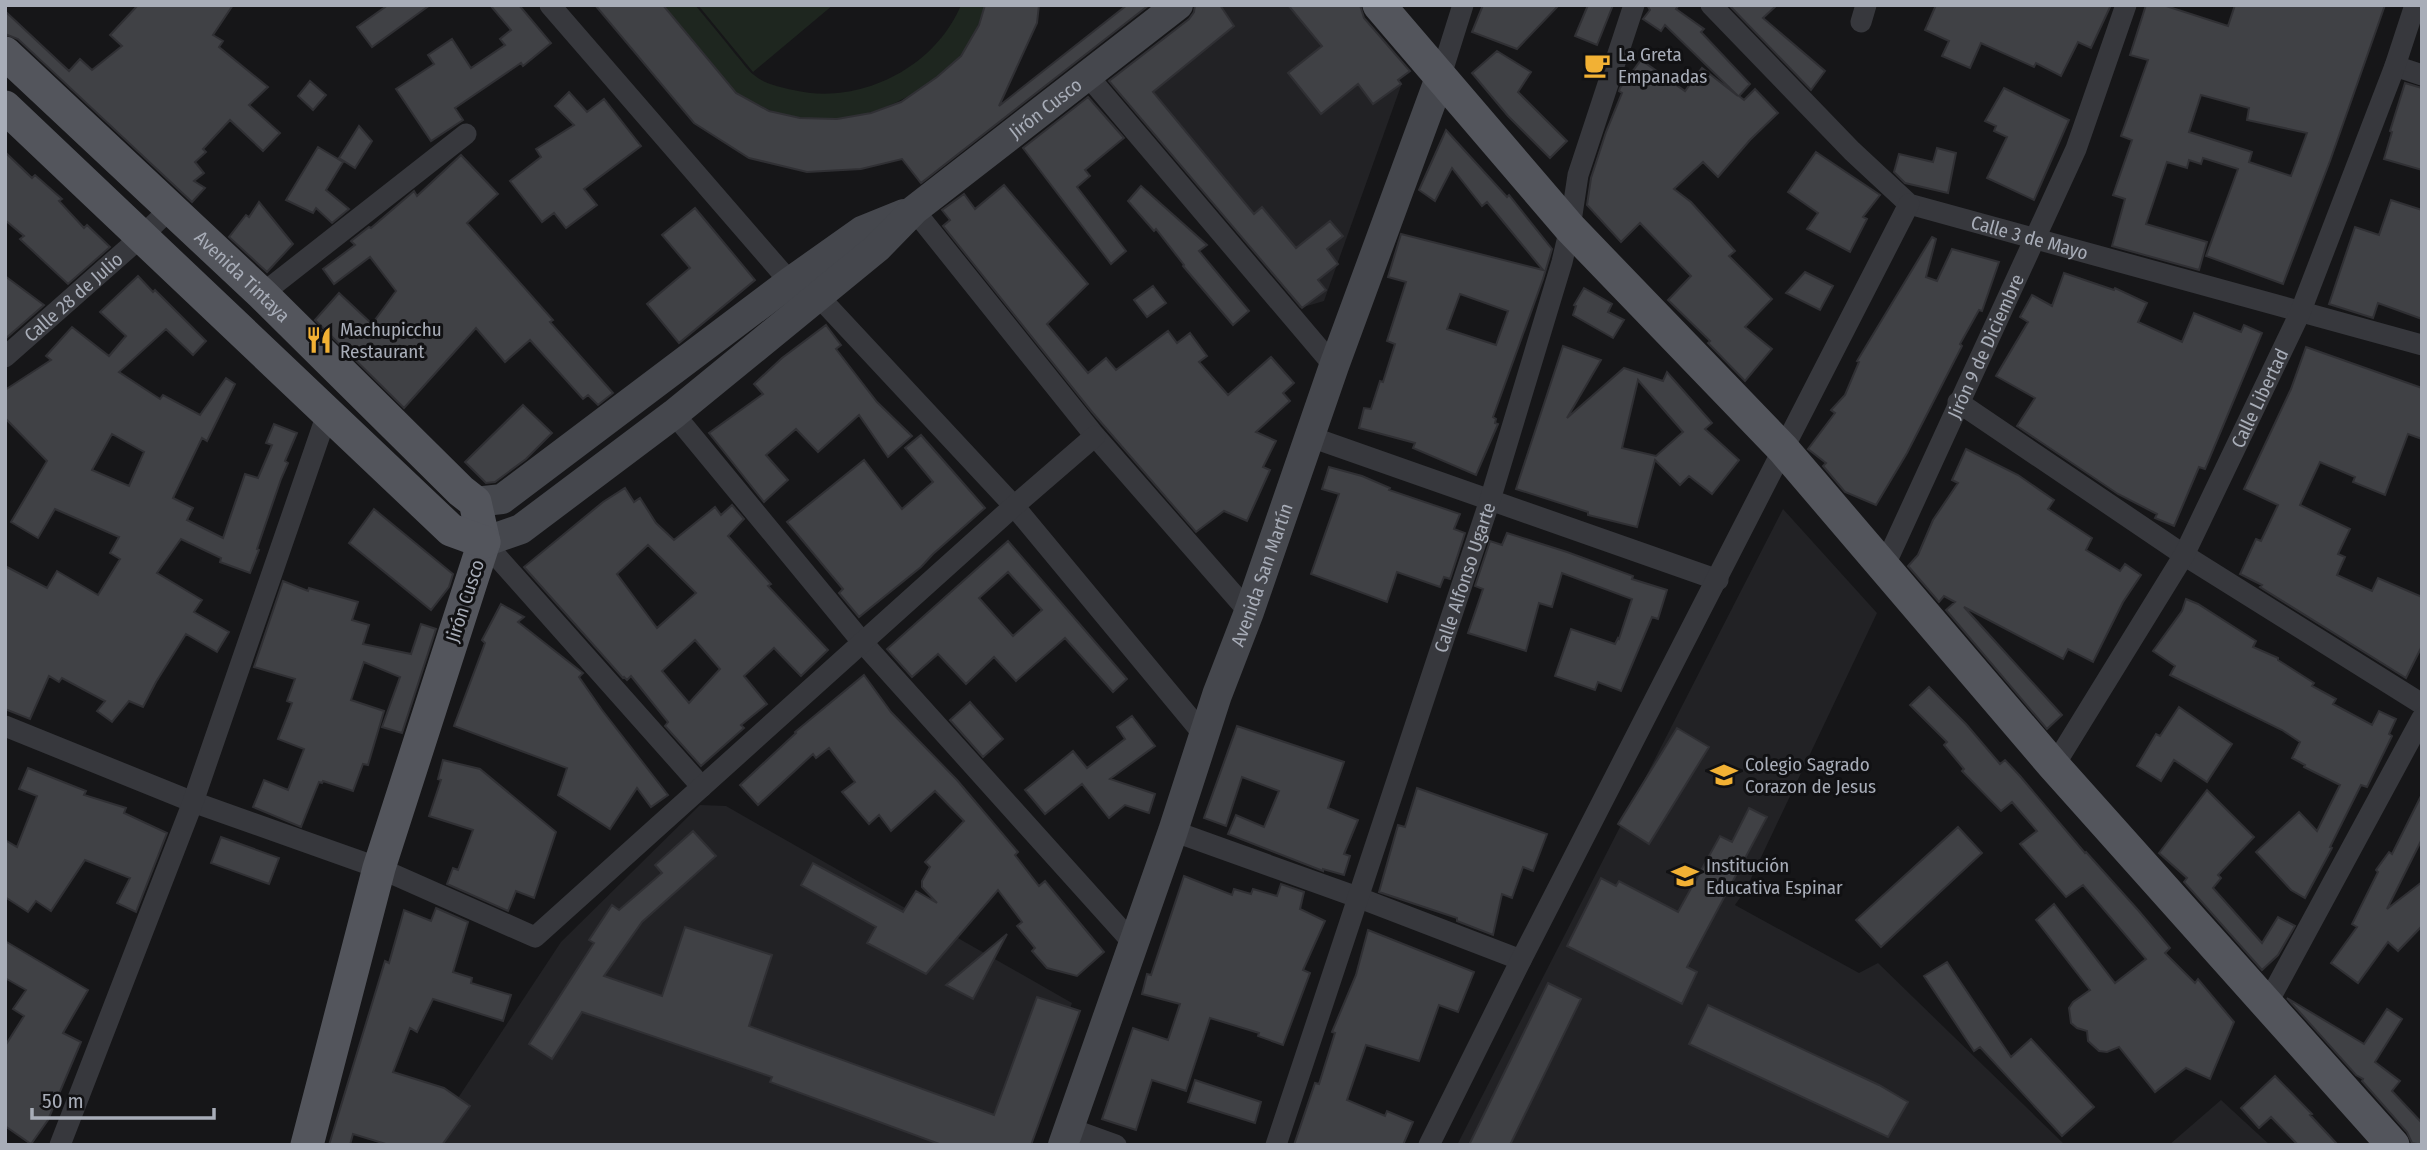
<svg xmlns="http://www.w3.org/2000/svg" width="2427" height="1150" viewBox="0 0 2427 1150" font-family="'Fira Sans Condensed',sans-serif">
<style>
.built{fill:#222225}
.green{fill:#1e261f}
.building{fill:#404145;stroke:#303034;stroke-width:2;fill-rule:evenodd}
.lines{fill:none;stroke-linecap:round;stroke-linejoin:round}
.street{stroke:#37383d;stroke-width:21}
.secondary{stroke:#45474d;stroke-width:30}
.primary{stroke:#53555c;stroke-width:33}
.labels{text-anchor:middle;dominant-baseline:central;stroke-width:6;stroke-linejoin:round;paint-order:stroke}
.poi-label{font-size:19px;fill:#a8adb8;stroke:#111113;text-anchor:start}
.street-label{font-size:19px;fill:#a8adb8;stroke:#111113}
</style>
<rect width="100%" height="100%" fill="#161618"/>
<path class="built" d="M1222,5h117l63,78 -78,218 -24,7 -182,-224z
M1783,509l94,104 -131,276 -11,16 124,68 19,-10 187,182h-608z
M700,805l26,1 346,197 -48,142h-597l134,-203z
M2221,1100l49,45h-101z"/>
<path class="green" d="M663,5h32c14,17 28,33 41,50 6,6 11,15 18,20 10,9 26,12 39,15 66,16 142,-22 168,-85h24c-6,18 -13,39 -26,52 -48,52 -134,83 -200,48 -8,-4 -18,-7 -24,-13 -7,-7 -14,-17 -20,-25 -17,-20 -35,-41 -52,-62z
M698,5h135l-80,67z"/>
<path class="building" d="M138,5h95l-20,30 10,6 -4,6 49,40 -19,18 31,28 -17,18 -33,-31 -27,29 3,3 -11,10 9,11 -10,8 11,7 -13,14 -174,-163 -13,-5v-23l64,60 11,-12 12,11 30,-24 -12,-11z
M388,5h42l-58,42 -15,-20z
M490,5h29l32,38 -28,23 -2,-3 -66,45 8,12 -32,21 -35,-52 38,-25 -6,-9 24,-16 19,29 34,-23 -5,-6 11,-9z
M595,5h68l73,88 33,18 31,7 37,1 34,-6 30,-11 36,-25 24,-21 18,-31 6,-20h54l-2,18 -38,83 128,-101h22l-228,178 -19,-24 -41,10 -54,3 -58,-14 -55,-35z
M1195,5h25l14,21 -81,66 101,122 8,-7 34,41 34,-27 13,15 -16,13 11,15 -20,16 8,10 -24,18 -193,-227 80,-62 5,-7z
M1288,5h72l4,13 46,53 -12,9 3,4 -28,20 -15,-20 -37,30 -33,-41 34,-27z
M1483,5h76l-42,44 -45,-17z
M1588,5h25l-16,40 -22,-9z
M1647,5h32l-3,4 28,20 -3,3 49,52 -11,12 5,4 11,-11 23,24 -28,27 -32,37 -15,-15 -29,27 17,13 44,49 -6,5 43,43 -27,28 27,22 -27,32 -37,-38 2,-2 -42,-41 23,-24 -51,-53 -19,19 -34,-37 4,-27 15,-46 16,-39 -3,-2 1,-3 21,-28 44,31 17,-23 36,28 -73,-71 -4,6 -18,-12 7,-9z
M1729,5h48l-14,13 62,53 -14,19z
M1936,5h175l-20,43 -13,-6 -17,34 -25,-13 -2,4 -53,-24 -11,25 -28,-12 7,-15 -24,-11z
M2146,5h17l65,21 7,-21h150l-55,156 -47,123 -77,-28 32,-87 -35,-11 -2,6 -12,-4 -2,8 -20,-6 -21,62 61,18 -8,28 -87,-24 13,-47 -12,-4 19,-55 -11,-4 27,-76 -18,-5zM2201,95l48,13 -2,12 60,13 -16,43 -42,-14 3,-10 -63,-20z
M1497,51l34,21 -13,20 49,49 -17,17 -42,-42 -36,-43z
M310,81l16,14 -13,15 -15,-14z
M2405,83l17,5v82l-38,-11 8,-27 -2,-1z
M2004,88l65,32 -35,80 -47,-22 20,-41 -13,-6 2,-5 -11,-5z
M569,92l18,20 17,-13 37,47 -57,43 13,16 -31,23 -12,-15 -12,9 -32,-41 31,-24 -5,-8 38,-24 -19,-19z
M1088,97l36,41 -39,32 5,6 -13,11 49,64 -15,13 -88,-116z
M359,126l13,15 -17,27 -16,-10z
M1446,130l61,67 2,-2 43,54 -9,30 -50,138 3,2 -1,4 3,1 -22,51 -63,-27 2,-5 -56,-15 5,-20 7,1 9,-28 3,1 12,-38 -8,-3 19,-59 -18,-5 13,-43 142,36 -56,-68 -5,4 -30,-38 -17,33 -16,-11zM1460,294l48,17 -12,34 -49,-16z
M318,147l25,15 -17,28 23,19 -17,14 -16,-15 -3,5 -27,-13z
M1937,148l19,5 -8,40 -43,-10 -11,-11 5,-18 34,8z
M5,152l27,26 3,-3 27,24 -3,2 25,27 3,-3 23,22 -42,37 -48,-45 4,-3 -19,-16z
M1816,152l64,43 -17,22 4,2 -17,33 -43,-23 11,-16 -30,-21z
M461,155l37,39 -31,29 86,97 -3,2 63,71 -15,12 -10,-10 -5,4 -53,-59 -25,22 -29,-34 -72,80 -89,-88 24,-27 33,31 24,-33 -26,-34 -36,27 -11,-15 32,-24 -4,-4 18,-14 2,1 43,-37 3,5z
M1004,185l84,99 -41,40 41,49 18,-15 10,12 52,-39 9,12 13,-10 17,23 -8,6 29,33 43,-38 23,26 -11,10 7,8 -34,31 20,9 -13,26 7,3 -23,51 -23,-10 -28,21 -104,-120 -149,-186 7,-6 -8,-10 22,-16 11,15z
M1141,186l66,59 -8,6 50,60 -16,14 -50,-59 1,-1 -28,-36 -2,2 -26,-30z
M2391,200l31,10v109l-44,-16 -5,15 -44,-14 26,-77 24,8z
M259,202l34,42 -26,28 -38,-35 17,-22 3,2z
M695,208l60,72 -76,63 -32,-39 43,-36 -28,-33z
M1932,237l4,2 -10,38 11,4 15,-32 47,13 -17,49 -3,-1 -19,34 2,2 -55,107 -31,52 -31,-13 -22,-26 3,-3 -18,-14 27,-36 -4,-3 14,-15 14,-33 -2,-1z
M1805,272l28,14 -13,24 -34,-17z
M2064,273l50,17 1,-2 32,15 -9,19 44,20 12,-29 47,19 3,-7 18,8 -57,136 -6,-2 -25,59 -19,-8 2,-4 -39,-20 -101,-68 18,-28 -39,-22 32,-54 -8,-5 12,-22 20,11z
M5,276l39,29 -39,34z
M138,276l15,16 2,-2 51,51 -13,14 -27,-26 -47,43 41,27 3,-4 37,20 26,-37 9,6 -28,57 -5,-3 -29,60 20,10 -6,12 36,18 22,-64 13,4 14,-33 -6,-2 8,-19 23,9 -12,28 3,2 -7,16 -24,70 2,1 -9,23 -30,-11 1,-4 -40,-19 -24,34 45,27 -8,12 35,20 -12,20 -31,-18 -30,48 -13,25 -14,-6 -17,21 -15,-11 8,-10 -43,-23 -3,4 -10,-6 -19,43 -25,-10v-143l42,22 10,-17 41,24 22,-36 -10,-6 9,-16 -64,-28 -17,29 -27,-16 36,-61 -42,-43v-28l46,-30 -5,-4 26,-29 37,29 17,-20 -26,-24zM112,434l32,18 -15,34 -37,-16z
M1153,286l13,17 -19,14 -13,-17z
M1584,288l28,16 -4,8 16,8 -11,18 -40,-23 3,-9 -2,-1z
M826,325l15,20 -5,4 41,53 35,34 -24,21 -29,-42 -41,37 -22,-23 -30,26 22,25 -24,22 -55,-69 54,-39 -9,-10 28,-26z
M1563,346l38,14 -34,58 57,-50 39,13 4,-9 45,51 -7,6 34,31 -27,34 -23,-18 -9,9 -25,-25 -18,67 -49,-12v-3l-72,-23zM1638,380l45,52 -27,24 -34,-8z
M2306,347l116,41v51l-14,-5 -23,61 -32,-13 2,-5 -35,-15 -20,43 50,24 -12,25 7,3 -8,18 35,16 6,-13 44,19v49l-16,32 -146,-91 2,-2 -22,-11 16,-35 5,2 17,-36 -34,-16 47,-100z
M523,405l29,28 -26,26 -31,23 -9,1 -21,-21z
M921,435l64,73 -52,46 -12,13 -62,50 -20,-24 4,-4 -56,-67 77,-62 38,49 31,-27 -28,-34z
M1966,449l52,26 36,25 -6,9 44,29 -6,12 34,21 5,-7 16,11 -18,27 -30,60 -25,-13 -5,10 -99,-52 98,108 -15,14 -101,-119 9,-8 -11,-6 -5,6 -31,-36 10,-11 15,-35 25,-37 -6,-3z
M1329,467l33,9 28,12 -1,2 71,24 -6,15 11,4 -15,46 -6,-2 -4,10 -43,-15 -10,30 -76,-28 28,-80 -17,-5z
M625,488l9,14 6,-4 16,25 18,17 41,-33 6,8 11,-10 12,14 -16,17 43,48 -3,2 60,64 -27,26 -27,-28 -30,28 23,28 -26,21 3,3 -43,38 -36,-40 3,-4 -37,-46 -4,4 -3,-3 -1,1 -99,-111 79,-65zM648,545l48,48 -39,35 -40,-54zM695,640l25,29 -31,34 -27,-32z
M374,509l79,65 -4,13 -18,23 -82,-67z
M1507,533l60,19 66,24 -1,3 35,11 -9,29 -6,-2 -31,74 -23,-9 -3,8 -40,-14 16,-47 44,15 3,-6 1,1 13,-40 -70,-26 -10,34 -13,-4 -13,48 -58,-18 15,-44 -8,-3 15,-45 12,4z
M1008,541l119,138 -14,13 -48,-54 -49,43 -22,-24 -28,27 -28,-30 -26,23 -25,-28zM1008,572l34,38 -29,26 -34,-38z
M283,581l25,10 1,-3 49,14 -6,18 17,5 -6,19 48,10 10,-30 15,5 -34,104 -20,-6 18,-50 -36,-15 -13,38 33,11 -16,54 -5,-1 -10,27 -30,-10 -1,2 -3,-1 -18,45 -48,-20 11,-27 24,10 16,-41 -26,-10 14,-36 -5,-2 8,-22 -41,-12z
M2186,599l12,5 58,37 -3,6 25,11v2l36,23 -2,3 24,13 -3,5 39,21 7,-14 17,8 -7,15 3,2 -25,51 -6,-2 -31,62 2,1 -27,50 -14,-8 -35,-38 43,-40 18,19 23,-46 -36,-18 1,-2 -13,-7 8,-16 -18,-12 -112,-55 5,-9 -22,-15 29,-40z
M501,604l23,13 -6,5 65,51 -4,4 23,33 66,85 -17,12 -14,-19 -27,41 -52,-34 9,-27 -113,-42 31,-83 -3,-3z
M864,675l27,37 66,68 61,72 -3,3 24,31 6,-5 59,71 -27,24 -30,-8 -15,-17 3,-3 -18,-22 5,-4 -24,-32 -72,84 -59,-31 9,-16 -75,-42 12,-22 90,49 13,-21 21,12 -15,-16v-6l8,-14 -5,-5 39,-41 -29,-30 -44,40 -12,-16 -10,9 -27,-32 13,-10 -26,-34 -13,10 -3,-4 -55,51 -18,-20 56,-52 -1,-1z
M1929,687l37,37 34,40 5,-4 15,16 65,77 1,-1 52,58 32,38 -5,5 30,30 3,-4 36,43 -24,57 -24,-11 -31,24 -36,-45 -12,5 -8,-1 -11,-10 -1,-10 -10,-3 -6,-5 -2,-15 4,-6 17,-12 -54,-70 18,-16 61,79 31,-24 -63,-74 -17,12 -46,-53 17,-13 -25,-29 -11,9 -39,-40 2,-2 -20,-24 3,-3 -37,-37z
M970,702l33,37 -20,18 -33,-37z
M2179,707l53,37 -25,38 -33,-22 -13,21 -24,-15 19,-32 4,2z
M1132,716l23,30 -45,33 45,15 -6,19 -24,-8 -16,13 -27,-34 -37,30 -20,-24 48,-39 14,17 38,-29 -8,-12z
M1237,726l107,36 -16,46 30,12 -14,34 6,2 -6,19 -21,-6v2l-95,-37 8,-19 28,12 15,-36 -37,-14 -16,49 -22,-8z
M1677,728l32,19 -60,97 -31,-20z
M443,760l37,9 76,63 -22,66 -18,-7 -8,20 -61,-27 6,-16 5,2 15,-40 -44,-14 12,-36 -3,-1z
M28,768l58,23 -2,4 42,13 -2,5 43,20 -31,79 -19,-9 13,-25 -45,-18 -34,51 -15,-10 -8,11 -23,-15v-57l12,7 20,-51 -18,-7z
M1417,788l130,46 -14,37 -10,-4 -11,31 -10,-4 -9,41 -36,-14v-3l-78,-26 19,-67 7,2z
M2207,790l47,47 -36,38 3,3 -8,10 49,55 16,-26 17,9 -17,29 -16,15 -78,-88 3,-4 -28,-25z
M2422,794v45l-35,70 35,-27v44l-24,25 -10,-9 -30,41 -27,-20 26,-36 -5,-3 26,-52 -2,-2 13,-18 3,2z
M1749,808l18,9 -80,150 10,5 -15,32 -115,-58 34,-68 15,8 3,-5 59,31 42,-76 12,6z
M1958,827l24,26 -101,94 -25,-27z
M693,831l23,25 -74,66 -38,54 58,20 23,-69 87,28 -23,71 245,89 43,-118 43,14 -49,134h-89l-172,-63 2,-5 -190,-65 -30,47 -23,-15 65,-101 -5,-3 23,-35 7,5 43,-37 -7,-8z
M221,837l58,21 -10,26 -58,-21z
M1184,876l48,19 2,-6 17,5 2,-5 24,7 4,-12 23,8 -4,17 25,12 -22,49 7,3 -27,72 -25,-9 1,-3 -49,-15 -24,73 -34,-11 -16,50 -34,-11 31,-91 35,12 12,-36 -38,-10 5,-20 4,1z
M436,908l32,14 -15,50 19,6 -1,5 40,12 -8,26 -70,-22 -16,33 -7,-4 -17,44 51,16 26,18 -28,39h-53l-36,-11 -3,11h-21l56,-184 4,2 15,-53 27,11z
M1368,930l106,42 -16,40 -19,-7 -20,56 -53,-16 -19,55 38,16 2,-5 26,11 -10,23h-109l21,-62 4,1 16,-51 -3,-1 24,-57z
M1007,934l-34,65 -27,-14z
M5,941l83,49 -25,43 18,9 -33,78 -17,24 -26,-18v-80l19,-30 -11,-7 13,-19 -21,-12z
M1947,962l64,95 20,-18 63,68 -32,29 -82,-89 -6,4 -50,-75z
M1548,983l33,16 -71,146h-41z
M2287,998l77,46 23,-35 15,10 -27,43 25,19 -8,10 30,32v22l-10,-2 -5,-11 -45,-51 1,-2 -7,-4z
M1708,1005l171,80 29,17 -20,35 -199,-93z
M2275,1076l37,38 -2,1 28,30h-40l-27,-28 -12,11 -18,-20z
M1195,1080l66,22 -6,21 -67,-21z"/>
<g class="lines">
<g class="street">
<path d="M550,5l240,277"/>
<path id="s1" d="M1711,5l141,146 57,53 513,141"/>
<path d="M1861,22l5,-17"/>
<path d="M2395,66l27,9"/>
<path d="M1441,75l22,-70"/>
<path d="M1088,76l246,290"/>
<path d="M914,210l181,226 154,176"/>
<path d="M262,294l204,-160"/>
<path d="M819,297l195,209 190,229"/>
<path id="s2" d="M5,357l137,-121 29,-28"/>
<path d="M1958,402l226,153 238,149"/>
<path d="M674,414l189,229 270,300"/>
<path d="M1311,437l407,143"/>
<path d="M484,542l218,245"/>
<path id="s3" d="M1884,567l192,-418 50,-144"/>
<path d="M5,726l188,76 186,66 156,69 479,-431 81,-70"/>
<path id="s4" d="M2054,766l130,-211 116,-242 95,-247 20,-61"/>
<path d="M1173,831l184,66 164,63"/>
<path d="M2267,1004l155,-286"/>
<path d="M1069,1128l47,17"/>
<path d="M60,1145l133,-343 134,-388"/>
<path id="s5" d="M1276,1145l214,-645 72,-238 8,-34 8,-53 56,-170"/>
<path d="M1429,1145l92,-185 388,-756"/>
</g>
<g class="secondary">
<path d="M475,502l27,-3 288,-217 72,-51 42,-17"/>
<path id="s6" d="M484,542l37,-13 153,-115 203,-166 37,-38 264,-205"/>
<path id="s7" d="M1063,1145l110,-314 44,-136 32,-83 85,-246 107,-291"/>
</g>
<g class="primary">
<path d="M1379,5l191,223 213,221 271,317 339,379"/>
<path id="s8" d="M5,53l257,241 199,197 14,11 9,40 -105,326 -72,277"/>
<path d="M5,107l446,423 33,12"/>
</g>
</g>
<defs>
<symbol id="cafe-bare" viewBox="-9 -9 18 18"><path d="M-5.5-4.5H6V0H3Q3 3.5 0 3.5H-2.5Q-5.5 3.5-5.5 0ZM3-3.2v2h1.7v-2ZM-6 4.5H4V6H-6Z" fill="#f2b134" stroke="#111113" stroke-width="2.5" paint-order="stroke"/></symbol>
<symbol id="restaurant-bare" viewBox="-9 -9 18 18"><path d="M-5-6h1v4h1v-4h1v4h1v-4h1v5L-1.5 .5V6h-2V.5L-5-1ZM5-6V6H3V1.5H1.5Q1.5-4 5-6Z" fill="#f2b134" stroke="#111113" stroke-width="2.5" paint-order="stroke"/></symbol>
<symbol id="school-bare" viewBox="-9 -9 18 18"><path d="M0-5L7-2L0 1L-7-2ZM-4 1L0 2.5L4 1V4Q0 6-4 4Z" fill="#f2b134" stroke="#111113" stroke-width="2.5" paint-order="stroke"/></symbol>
</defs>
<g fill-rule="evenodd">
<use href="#cafe-bare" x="1578" y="46" width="38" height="38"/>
<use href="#restaurant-bare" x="300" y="321" width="38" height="38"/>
<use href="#school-bare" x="1705" y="756" width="38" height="38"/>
<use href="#school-bare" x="1666" y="857" width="38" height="38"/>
</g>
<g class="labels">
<g class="poi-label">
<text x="1618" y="54">La Greta<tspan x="1618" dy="22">Empanadas</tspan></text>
<text x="340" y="329">Machupicchu<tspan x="340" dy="22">Restaurant</tspan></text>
<text x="1745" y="764">Colegio Sagrado<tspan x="1745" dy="22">Corazon de Jesus</tspan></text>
<text x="1706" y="865">Institución<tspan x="1706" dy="22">Educativa Espinar</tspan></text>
</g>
<g class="street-label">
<text stroke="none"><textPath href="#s6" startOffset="712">Jirón Cusco</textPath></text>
<text stroke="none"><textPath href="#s1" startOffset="406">Calle 3 de Mayo</textPath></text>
<text stroke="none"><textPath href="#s8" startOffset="326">Avenida Tintaya</textPath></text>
<text stroke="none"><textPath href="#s2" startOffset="91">Calle 28 de Julio</textPath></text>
<text stroke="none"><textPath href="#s3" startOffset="243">Jirón 9 de Diciembre</textPath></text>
<text stroke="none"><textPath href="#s4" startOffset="422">Calle Libertad</textPath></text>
<text stroke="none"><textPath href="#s7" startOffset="604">Avenida San Martín</textPath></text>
<text stroke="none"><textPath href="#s5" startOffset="598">Calle Alfonso Ugarte</textPath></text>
<text transform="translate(465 601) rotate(-72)">Jirón Cusco</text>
</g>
</g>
<rect width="2427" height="1150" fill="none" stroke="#a8adb8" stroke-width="14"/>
<path d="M32 1108v10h182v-10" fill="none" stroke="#a8adb8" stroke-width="3.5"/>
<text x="42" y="1108" font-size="21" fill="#a8adb8" stroke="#111113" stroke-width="5" paint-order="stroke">50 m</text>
</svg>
